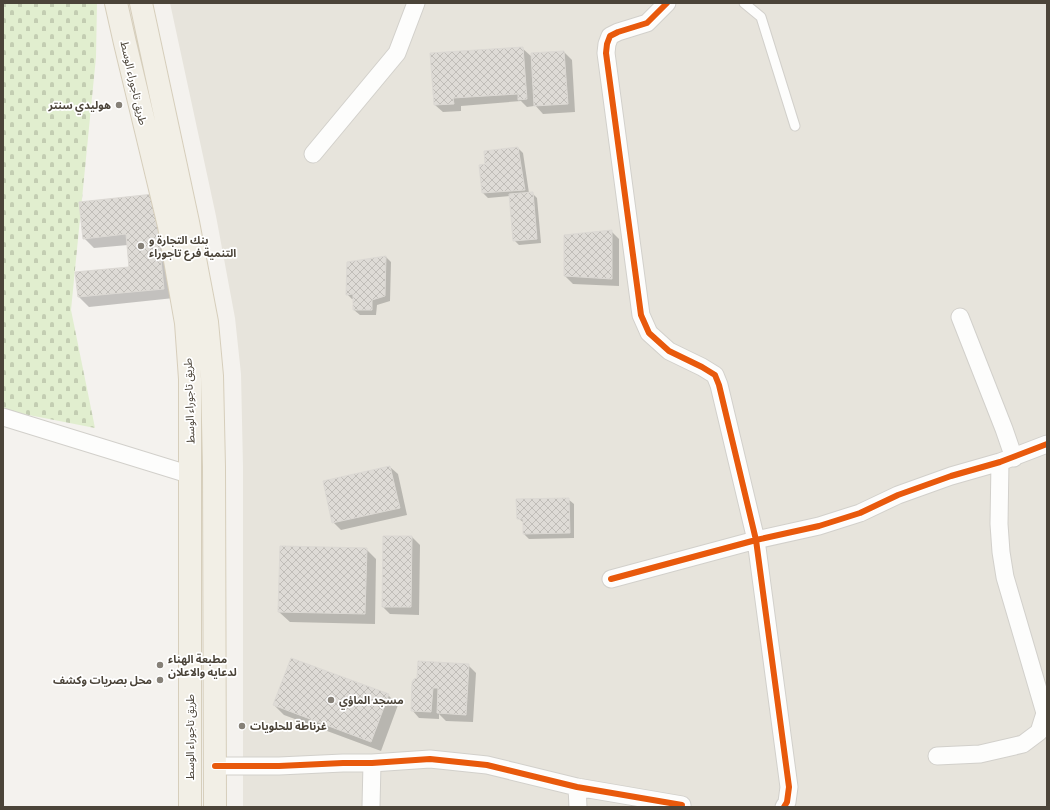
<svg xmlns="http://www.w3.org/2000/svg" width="1050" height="810" viewBox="0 0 1050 810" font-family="'Titillium Web','Noto Sans Arabic',sans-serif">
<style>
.residential{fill:#e7e4dc}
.cemetery{fill:url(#cemetery-stones)}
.shadow{fill:#0003}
.building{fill:url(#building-cross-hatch);stroke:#dcd9d4}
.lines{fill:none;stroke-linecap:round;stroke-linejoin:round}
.service-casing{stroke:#d2d0cb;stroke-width:11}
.minor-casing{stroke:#d2d0cb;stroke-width:19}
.primary-casing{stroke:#d6cebb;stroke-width:24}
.service{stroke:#fdfdfc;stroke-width:9}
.minor{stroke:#fdfdfc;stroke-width:17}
.primary{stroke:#f2efe6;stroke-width:22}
.cycleway-casing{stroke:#fff;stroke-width:8}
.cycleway{stroke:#e8590c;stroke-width:6}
.poi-dot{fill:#868178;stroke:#fff;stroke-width:1.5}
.labels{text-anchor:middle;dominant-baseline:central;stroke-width:3.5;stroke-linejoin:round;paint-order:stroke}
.street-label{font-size:11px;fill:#4b4439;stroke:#fff}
.poi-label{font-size:11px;font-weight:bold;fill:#4b4439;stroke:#fff;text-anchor:start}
</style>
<defs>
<pattern id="cemetery-stones" width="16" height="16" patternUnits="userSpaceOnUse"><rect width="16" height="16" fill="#e1eecf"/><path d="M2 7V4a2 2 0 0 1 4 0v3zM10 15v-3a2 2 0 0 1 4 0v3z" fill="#c3cdb2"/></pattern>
<pattern id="building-cross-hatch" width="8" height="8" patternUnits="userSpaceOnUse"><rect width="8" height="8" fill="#dedbd6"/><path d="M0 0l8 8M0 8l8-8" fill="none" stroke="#c0bdb8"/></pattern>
</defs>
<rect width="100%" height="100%" fill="#f4f2ee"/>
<path class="residential" d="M170,3h877v804h-804v-340l-2,-93 -6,-56 -19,-102z"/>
<path class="cemetery" d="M3,3h94l-1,54 -25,253 24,118 -92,-18z"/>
<path class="shadow" d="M522,48l10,9 32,-5 8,8 3,52 -32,2 -9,-10v2l-7,1 -6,-6 -60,5v5l-18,1 -8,-7z
M518,148l5,5 6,40h3l5,5 4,45 -22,2 -5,-5 -4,-44 -22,2 -5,-5 4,-28z
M164,206l10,92 -85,9 -10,-10 -3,-24 54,-5 -2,-23 -34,3 -10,-10z
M611,231l8,8v47l-46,-2 -8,-8z
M386,257l5,5 -1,39 -13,4 -1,10h-16l-6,-5v-11h-2l-5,-5z
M390,467l8,7 9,41 -66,15 -8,-8z
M568,499l6,5v34l-45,1 -5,-5v-11l-6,-5z
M412,537l8,8 -1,70 -29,-1 -7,-7z
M366,549l10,10 -1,65 -85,-2 -11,-10z
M468,665l8,8 -3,49 -27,-1 -7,-7v5l-20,-1 -7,-8 6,-32z
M388,695l10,10 -17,46 -97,-36 -10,-10z"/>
<path class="building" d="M523,47l4,52 -9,1v-6l-65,4 1,6 -20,1 -4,-52z
M564,51l4,53 -34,2 -3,-53z
M518,147l7,43 -43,3 -3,-28 6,-1 -1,-13z
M533,192l4,47 -24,2 -4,-47z
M154,194l10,95 -86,8 -3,-25 54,-5 -3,-33 -43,5 -4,-37z
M612,230v49l-48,-3v-41z
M386,256l-1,40 -13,4v10h-19v-16l-7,1 1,-33z
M390,466l10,42 -68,15 -9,-42z
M569,498l1,35 -47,1v-15h-6l-1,-20z
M383,536h29l-1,71h-29z
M280,546l87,2 -2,66 -87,-2z
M291,658l98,36 -18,48 -98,-37z
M418,661l51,3 -3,51 -29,-2 1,-25h-5l-2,24 -20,-1 1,-29 2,-3 3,-1z"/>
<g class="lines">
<defs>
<path id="service" d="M744,3l17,14 34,109"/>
<path id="minor" d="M667,3l-20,20 -29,9 -8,4 -3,8 -1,9 35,262 8,18 20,18 33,16 13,8 4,10 37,155 33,247 -2,15 -3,5
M313,154l84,-101 19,-50
M960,317l44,112 10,29
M3,417l188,58
M611,579l145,-39 63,-14 41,-13 38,-18 53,-19 49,-14 47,-18
M937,756l43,-2 43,-10 16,-12 6,-19 -40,-136 -4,-25 -2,-28 1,-62
M215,766h64l64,-3h29l58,-4 57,6 90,22 105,18
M577,787l1,20
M371,807l1,-44"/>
<path id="primary" d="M116,3l9,40 44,183 17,97 4,56v428
M141,3l47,219 19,100 5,54 2,91 1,340"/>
</defs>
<use href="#service" class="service-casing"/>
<use href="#minor" class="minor-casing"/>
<use href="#primary" class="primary-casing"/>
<use href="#service" class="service"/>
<use href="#minor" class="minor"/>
<use href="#primary" class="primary"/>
<defs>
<path id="cycleway" d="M667,3l-20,20 -29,9 -8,4 -3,8 -1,9 35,262 8,18 20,18 33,16 13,8 4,10 37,155 33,247 -2,15 -3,5
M611,579l145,-39 63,-14 41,-13 38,-18 53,-19 49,-14 47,-18
M215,766h64l64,-3h29l58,-4 57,6 90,22 105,18"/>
</defs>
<use href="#cycleway" class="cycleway-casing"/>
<use href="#cycleway" class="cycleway"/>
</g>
<g class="poi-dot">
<circle cx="119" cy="105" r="4"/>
<circle cx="141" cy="246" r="4"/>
<circle cx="160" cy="665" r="4"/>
<circle cx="160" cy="680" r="4"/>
<circle cx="331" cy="700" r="4"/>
<circle cx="242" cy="726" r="4"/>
</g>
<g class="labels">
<g class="street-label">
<text transform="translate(134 83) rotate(77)">طريق تاجوراء الوسط</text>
<text transform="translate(189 401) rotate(-92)">طريق تاجوراء الوسط</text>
<text transform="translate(190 737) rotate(-90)">طريق تاجوراء الوسط</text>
</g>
<g class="poi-label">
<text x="111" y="105" text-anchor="end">هوليدي سنتر</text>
<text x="149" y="240">بنك التجارة و<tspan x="149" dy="13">التنمية فرع تاجوراء</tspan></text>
<text x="168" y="659">مطبعة الهناء<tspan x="168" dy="13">لدعايه والاعلان</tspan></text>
<text x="152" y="680" text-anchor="end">محل بصريات وكشف</text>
<text x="339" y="700">مسجد الماؤي</text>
<text x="250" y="726">غرناطة للحلويات</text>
</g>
</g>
<rect width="1050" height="810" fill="none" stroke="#4b4439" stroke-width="8"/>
</svg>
